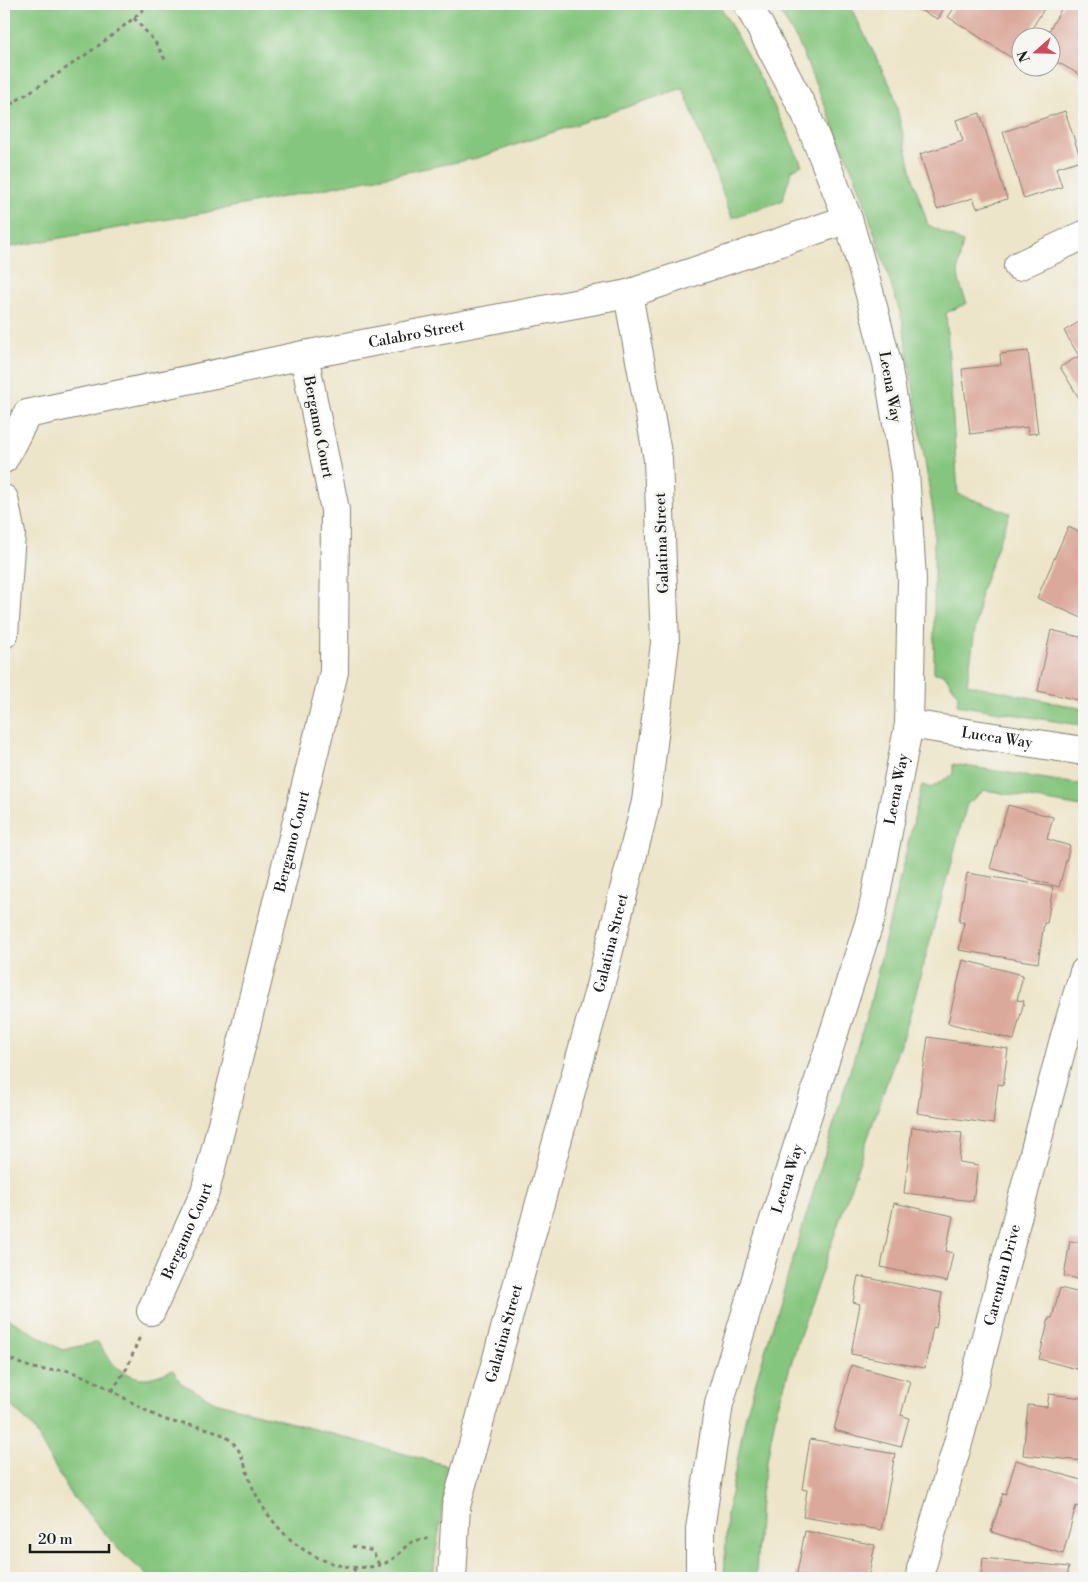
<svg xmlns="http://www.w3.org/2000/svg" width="1088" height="1582" viewBox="0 0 1088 1582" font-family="'Libre Bodoni',serif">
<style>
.green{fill:#85c67e;stroke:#50714d}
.building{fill:#dba99b}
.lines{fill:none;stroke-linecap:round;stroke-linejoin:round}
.minor-casing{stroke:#848072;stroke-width:30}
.path{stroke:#848072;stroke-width:3;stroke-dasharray:4 4;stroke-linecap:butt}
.minor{stroke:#fff;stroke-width:28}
.labels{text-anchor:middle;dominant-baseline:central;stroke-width:5;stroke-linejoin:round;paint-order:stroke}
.street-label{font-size:15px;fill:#1c1c1c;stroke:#f6f6f2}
</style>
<rect width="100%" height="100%" fill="#f6f6f2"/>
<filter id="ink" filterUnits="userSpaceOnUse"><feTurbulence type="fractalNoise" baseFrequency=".02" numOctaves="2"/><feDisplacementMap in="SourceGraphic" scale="10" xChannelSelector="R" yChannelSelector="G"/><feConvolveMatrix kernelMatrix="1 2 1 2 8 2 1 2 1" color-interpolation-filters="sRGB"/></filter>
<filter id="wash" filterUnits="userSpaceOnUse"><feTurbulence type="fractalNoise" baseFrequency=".0096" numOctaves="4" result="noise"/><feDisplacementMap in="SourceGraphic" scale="20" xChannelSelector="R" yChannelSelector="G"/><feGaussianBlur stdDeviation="1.12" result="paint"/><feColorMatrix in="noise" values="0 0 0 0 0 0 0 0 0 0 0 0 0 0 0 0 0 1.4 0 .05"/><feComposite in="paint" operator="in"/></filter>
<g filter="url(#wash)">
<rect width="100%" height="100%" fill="#ede5c9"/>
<path class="green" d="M4,4h715l44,79 39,82 -10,5 -10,31 -50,17 -49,-130 -206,70 -274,55 -199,35z
M775,4h74l44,87 21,91 14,43 35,17c-6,29 -8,32 4,61l-21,10 12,181 52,19 -29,78 -14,93 117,25v17l-127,-21 1,-10 -14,-21 -10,-1v-155l-32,-200 -43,-132 -61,-144z
M953,764l131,21 -3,22 -96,-17 -18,14 -58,214 -110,320 -23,74 -16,87 -4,79h-32l3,-64 19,-100 123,-406 53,-223 9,3 22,-14z
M4,1316l58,34 36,-8c10,18 21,33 44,36 10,1 22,-5 31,-8l8,13 34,19 234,64 -13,85 -3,27h-283l-30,-27 -51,-59 -37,-66 -28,-27z"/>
<g id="blocks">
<path class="building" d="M907,4h39l-8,15z
M957,4h90l-21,34h-6v7l-8,13 -64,-41z
M1064,4h20v73l-34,-19v-20h-5z
M1065,111l16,49 -25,8 6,19 -38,12 -21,-67z
M980,113l27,86 -30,9 -4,-10 -36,11 -17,-55 43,-13 -7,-21z
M1084,319v87l-24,-39 19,-11 -15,-25z
M1028,351l10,82 -10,1 -1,-7 -57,7 -8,-65 39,-4 -1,-11z
M1068,527l16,7v85l-47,-21z
M1051,630l33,8v51l-2,12 -44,-10z
M1008,805l45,12 -6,22 23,7 -11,41 -69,-19z
M967,873l86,14 -6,36h-3l-6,40 -79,-13 5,-28h-5z
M963,960l60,15 -6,25 7,1 -10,39 -66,-17z
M928,1037l80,12 -5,36 -5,-1 -5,40 -76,-11z
M912,1127l50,6 -3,29 19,3 -5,36 -69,-8z
M894,1203l59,13 -7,35 7,2 -6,29 -66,-15z
M1070,1241l14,2v37l-20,-4z
M858,1276l84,17 -6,35 -3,-1 -8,41 -74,-14 9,-50 -7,-2z
M1060,1288l24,6v77l-45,-12 10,-41h3z
M851,1365l59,16 -9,34 8,3 -8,29 -67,-17z
M1049,1394l35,4v63l-61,-6 5,-50 19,2z
M810,1439l85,15 -14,76 -78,-13 4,-27 -5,-1z
M1016,1460l68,21v28l-8,-3 -13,48 -72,-22 12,-39 3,1z
M805,1531l70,14 -7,33h-72z
M983,1558l86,9 -2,11h-86z"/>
</g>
</g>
<g filter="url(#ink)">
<use href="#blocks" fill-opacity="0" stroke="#848072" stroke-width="1"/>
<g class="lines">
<defs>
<g id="minor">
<path d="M1018,266l66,-31"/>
<path id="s1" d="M4,459l23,-45 277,-59 324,-61 220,-75"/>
<path d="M4,499l7,35 -7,100"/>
<path id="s2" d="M909,724l175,27"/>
<path id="s3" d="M151,1311l54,-119 129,-520 1,-162 -31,-155"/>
<path id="s4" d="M452,1578l4,-72 143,-516 47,-188 19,-159 -7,-184 -30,-165"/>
<path id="s5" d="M700,1578v-49l19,-125 47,-159 106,-331 37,-190 3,-145 -7,-107 -18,-109 -18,-72 -21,-72 -42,-105 -58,-110"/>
<path id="s6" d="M920,1578l1,-9 39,-133 103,-393 21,-71"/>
</g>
</defs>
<use href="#minor" class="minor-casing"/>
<path class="path" d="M134,18l21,24 11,19
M4,109c49,-33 102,-64 145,-105
M4,1356c14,7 27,13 43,14 6,1 12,-1 18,0 33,8 65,34 96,48 18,8 40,6 58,15 25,12 24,31 33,53 20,46 64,86 117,81 13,-1 23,-6 33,-16 2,-3 5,-6 8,-8 5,-3 13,-4 18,-4
M112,1391l15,-23 14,-34
M352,1546l21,5 6,14
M353,1568l7,10"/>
<use href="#minor" class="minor"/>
</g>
</g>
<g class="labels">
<g class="street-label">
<text stroke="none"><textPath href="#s1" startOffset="448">Calabro Street</textPath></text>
<text transform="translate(890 387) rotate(80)">Leena Way</text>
<text transform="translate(318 427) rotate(79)">Bergamo Court</text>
<text transform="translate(662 543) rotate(-92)">Galatina Street</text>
<text stroke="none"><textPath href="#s2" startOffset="89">Lucca Way</textPath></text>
<text stroke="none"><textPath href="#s5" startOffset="816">Leena Way</textPath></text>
<text stroke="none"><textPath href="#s3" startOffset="492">Bergamo Court</textPath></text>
<text stroke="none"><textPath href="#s4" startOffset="656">Galatina Street</textPath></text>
<text stroke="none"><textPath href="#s5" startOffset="411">Leena Way</textPath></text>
<text stroke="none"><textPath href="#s3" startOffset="88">Bergamo Court</textPath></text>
<text stroke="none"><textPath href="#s6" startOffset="314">Carentan Drive</textPath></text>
<text stroke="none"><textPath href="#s4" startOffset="251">Galatina Street</textPath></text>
</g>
</g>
<rect width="1088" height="1582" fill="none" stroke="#f6f6f2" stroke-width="20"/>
<g transform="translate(1036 52) rotate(250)"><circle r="24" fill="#f6f6f2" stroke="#9f9f9c"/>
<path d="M0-4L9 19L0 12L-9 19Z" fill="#d1495b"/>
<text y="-8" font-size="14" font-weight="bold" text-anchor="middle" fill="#1c1c1c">N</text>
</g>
<path d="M30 1544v8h79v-8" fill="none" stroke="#1c1c1c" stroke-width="2.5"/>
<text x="38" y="1544" font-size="15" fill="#1c1c1c" stroke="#f6f6f2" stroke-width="4" paint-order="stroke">20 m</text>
</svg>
